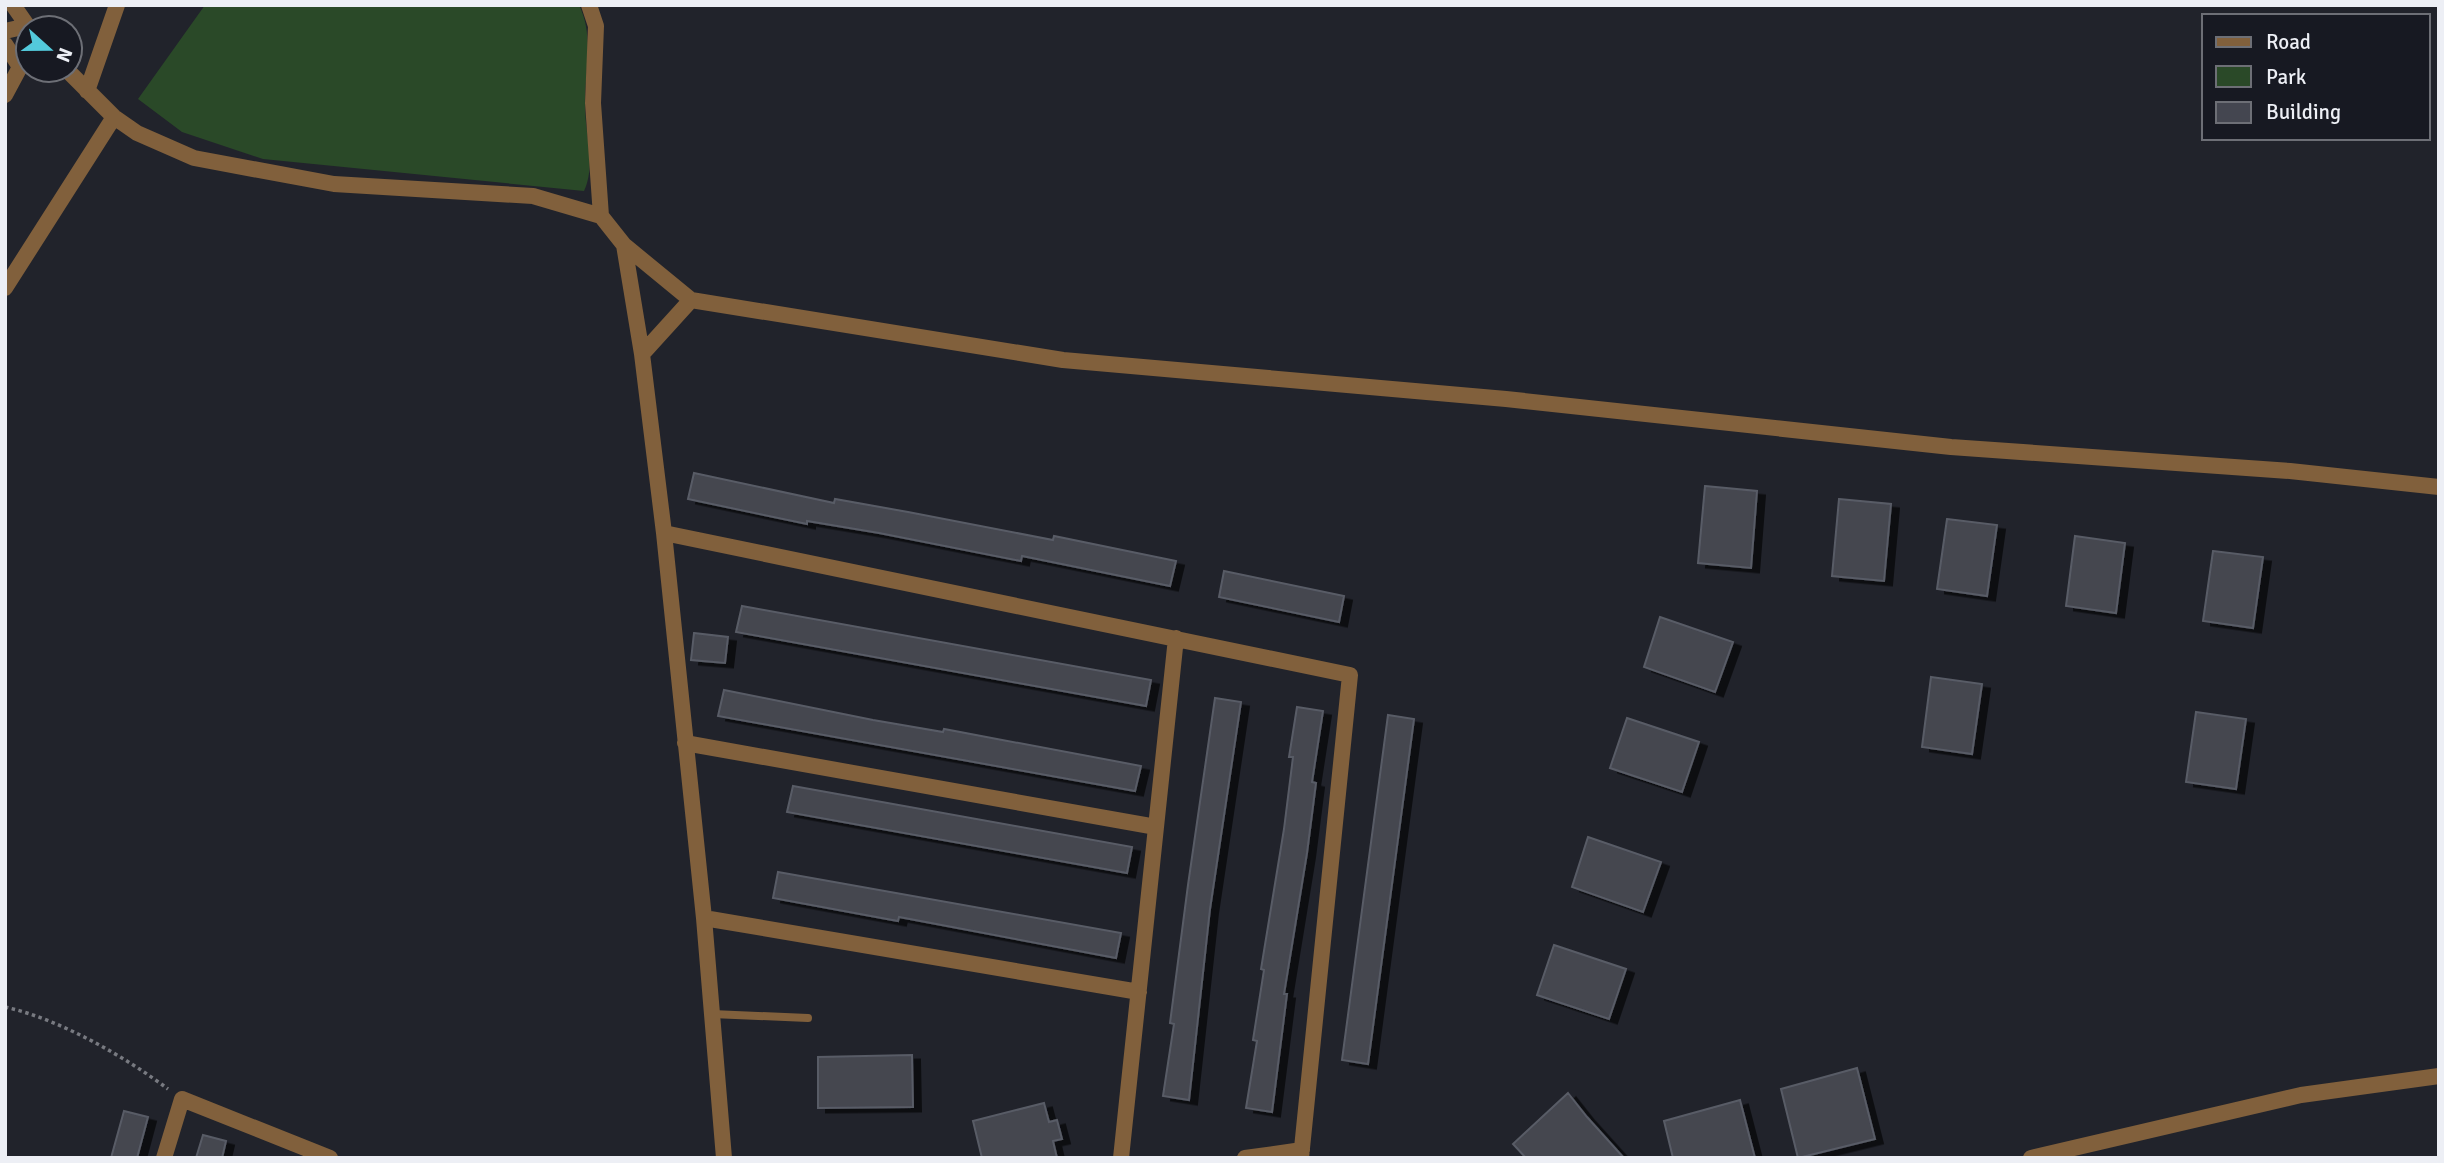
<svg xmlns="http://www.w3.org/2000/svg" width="2444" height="1163" viewBox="0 0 2444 1163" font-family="Signika,sans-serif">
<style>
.green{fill:#2a4928}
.building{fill:#444650;stroke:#595c66;stroke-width:2;filter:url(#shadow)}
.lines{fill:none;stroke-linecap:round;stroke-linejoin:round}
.path{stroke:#787a81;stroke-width:3.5;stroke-dasharray:3.5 3.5;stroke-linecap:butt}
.service{stroke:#81603c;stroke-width:8}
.minor{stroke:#81603c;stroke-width:16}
</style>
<defs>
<filter id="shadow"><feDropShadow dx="8" dy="4.5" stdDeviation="0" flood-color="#0009"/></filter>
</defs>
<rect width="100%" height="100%" fill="#21232b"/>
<path class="green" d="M205,5h374c16,32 5,68 6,101 0,28 11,60 -1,85l-321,-32 -81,-27 -44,-33z"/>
<path class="building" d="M694,473l140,30 1,-4 73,13 145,28 1,-4 122,25 -6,25 -148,-30 -1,5 -142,-28 -72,-12v3l-119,-25z
M1705,486l52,5 -6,77 -53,-5z
M1839,499l52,5 -7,77 -52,-5z
M1947,519l50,6 -10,71 -50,-7z
M2075,536l50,7 -9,70 -50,-7z
M2213,551l50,6 -10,71 -50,-7z
M1224,571l120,25 -5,26 -120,-25z
M742,606l409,74 -5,26 -410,-74z
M1660,617l73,25 -18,50 -71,-25z
M694,633l34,4 -3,26 -34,-3z
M1931,677l51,7 -10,70 -50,-7z
M724,690l149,30 70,12 1,-3 197,37 -6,25 -417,-75z
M1215,698l26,4 -31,207 -21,191 -26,-4 11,-72 -4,-1 18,-138z
M1297,707l26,4 -11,71 4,1 -9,70 -23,141h3l-15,118 -26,-4 11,-67 -4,-1 11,-70 -3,-1 23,-140 9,-72h-4z
M2196,712l50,7 -10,70 -50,-7z
M1388,715l26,4 -46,345 -26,-4z
M1627,718l72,24 -17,50 -72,-24z
M793,786l339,61 -5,26 -340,-61z
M1588,837l73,25 -18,50 -71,-25z
M778,872l343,61 -5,25 -217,-41 -1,4 -125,-23z
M1554,945l72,24 -17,50 -72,-24z
M912,1055l1,52 -95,1v-51z
M1857,1068l18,71 -77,19 -17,-69z
M1568,1093l19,24 37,41h-98l-13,-14z
M1740,1100l15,58h-82l-9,-37z
M1044,1103l5,19 8,-2 5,19 -9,2 4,17h-75l-9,-37z
M124,1111l24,6 -11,41h-26z
M203,1135l23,6 -4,17h-26z"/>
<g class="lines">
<path class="path" d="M5,1007c54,12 119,49 163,82"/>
<path class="service" d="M712,1014l96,4"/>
<path class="minor" d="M13,5l16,23
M589,5l7,21 -3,77 8,113
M5,31l22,-5
M5,44l15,23 -15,28
M67,70l47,47 23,16 57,25 140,26 199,12 68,20 23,29 18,109 22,179
M87,91l30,-86
M624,245l67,55 372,60 443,39 445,48 339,24 149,16
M5,288l109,-171
M642,354l49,-54
M685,743l471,84
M704,918l435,74
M164,1158l18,-59 148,59
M724,1158l-20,-240 -40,-385 686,142 -49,483
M1121,1158l55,-520
M1245,1158l57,-8
M2031,1158l270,-63 138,-19"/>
</g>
<rect width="2444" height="1163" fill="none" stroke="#edeff5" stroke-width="14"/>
<rect x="2202" y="14" width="228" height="126" fill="#171922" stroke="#6d6f76" stroke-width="2"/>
<rect x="2216" y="37" width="35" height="10" fill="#81603c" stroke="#6d6f76" stroke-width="2"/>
<text x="2266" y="49" font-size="21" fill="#edeff5">Road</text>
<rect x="2216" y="66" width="35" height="21" fill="#2a4928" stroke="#6d6f76" stroke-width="2"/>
<text x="2266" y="84" font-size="21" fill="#edeff5">Park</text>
<rect x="2216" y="102" width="35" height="21" fill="#444650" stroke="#6d6f76" stroke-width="2"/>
<text x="2266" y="119" font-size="21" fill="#edeff5">Building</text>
<g transform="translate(49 49) rotate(111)"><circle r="33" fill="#171922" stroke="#6d6f76" stroke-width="2"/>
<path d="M0-5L12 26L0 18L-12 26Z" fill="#53cadc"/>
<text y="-10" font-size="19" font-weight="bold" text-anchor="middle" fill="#edeff5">N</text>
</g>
</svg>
